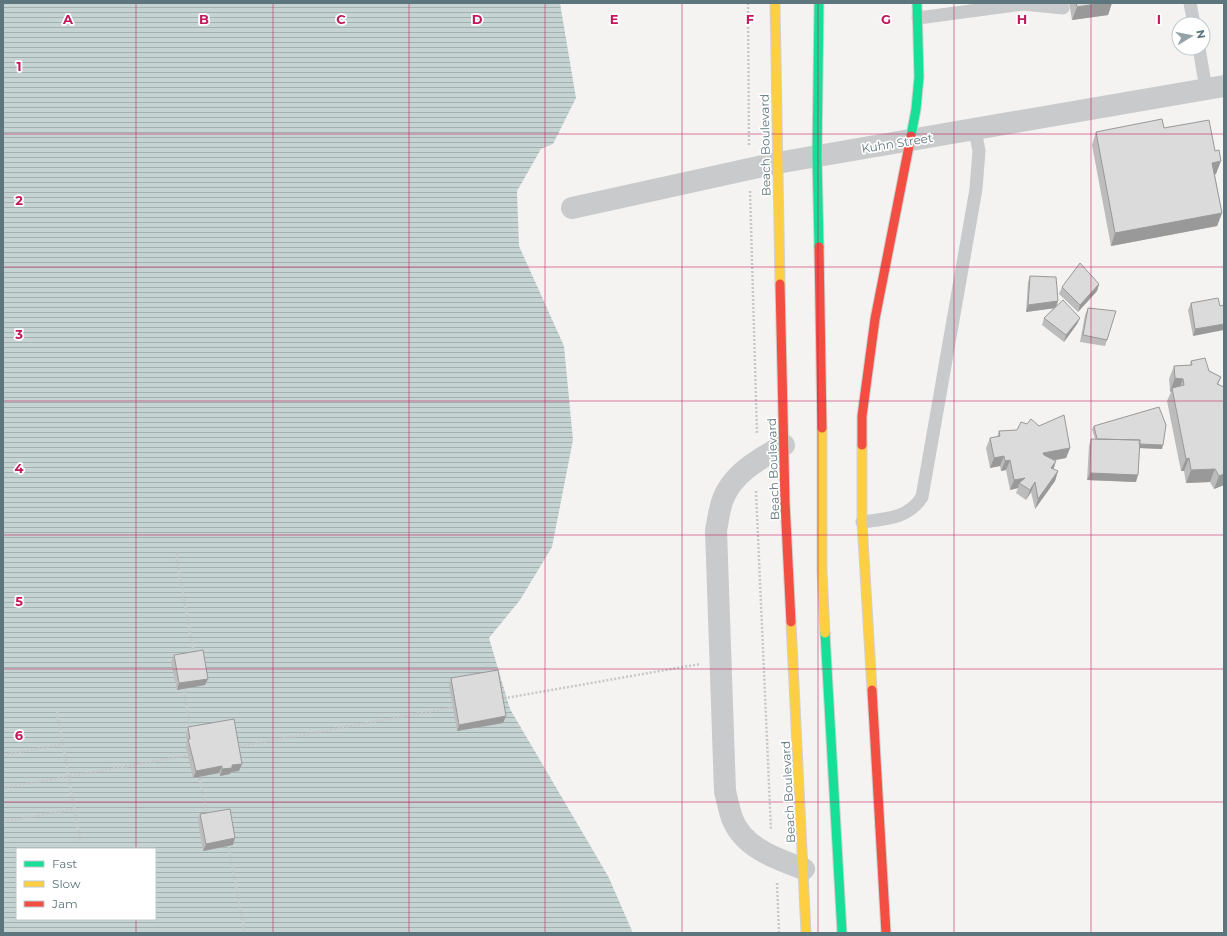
<svg xmlns="http://www.w3.org/2000/svg" width="1227" height="936" viewBox="0 0 1227 936" font-family="Montserrat,sans-serif">
<style>
.water{fill:url(#water-rules);fill-rule:evenodd}
.lines{fill:none;stroke-linecap:round;stroke-linejoin:round}
.fast-casing{stroke:#d0d1d1;stroke-width:11}
.slow-casing{stroke:#d0d1d1;stroke-width:11}
.jam-casing{stroke:#d0d1d1;stroke-width:11}
.path{stroke:#c6c8c7;stroke-width:2.5;stroke-dasharray:2 2;stroke-linecap:butt}
.lane{stroke:#c9cacb;stroke-width:13}
.street{stroke:#c9cacb;stroke-width:22}
.fast{stroke:#16e098;stroke-width:9}
.slow{stroke:#ffcf43;stroke-width:9}
.jam{stroke:#f24e42;stroke-width:9}
.wall{fill:#bbbcbb}
.shaded-wall{fill:#999}
.building{fill:#dadbda;stroke:#999}
.grid{fill:none;stroke:#c2185b;stroke-width:1;stroke-opacity:0.55}
.labels{text-anchor:middle;dominant-baseline:central;stroke-width:3.5;stroke-linejoin:round;paint-order:stroke}
.street-label{font-size:12px;fill:#5d767d;stroke:#fff}
.grid-label{font-size:13px;text-anchor:middle;font-weight:bold;fill:#c2185b;stroke:#fff;stroke-width:3.5;stroke-linejoin:round;paint-order:stroke}
</style>
<defs>
<pattern id="water-rules" width="6" height="5" patternUnits="userSpaceOnUse"><rect width="6" height="5" fill="#c6d3d3"/><path d="M0 2.5h6" fill="none" stroke="#a4b0b0"/></pattern>
</defs>
<rect width="100%" height="100%" fill="#f4f3f1"/>
<path class="water" d="M3,3h557l16,95 -23,46 -12,5 -24,42 2,55 45,100 9,94 -21,107 -32,53 -31,38 21,71 98,167 25,57h-630zM17,849h138v70h-138z"/>
<g class="lines">
<defs>
<path id="fast" d="M819,3l-2,153 2,91
M911,136l5,-27 3,-32 -2,-74
M825,633l17,300"/>
<path id="slow" d="M775,3l5,281
M822,428v143l3,62
M862,445v77l10,168
M791,622l15,311"/>
<path id="jam" d="M819,247l3,181
M780,284l5,218 6,120
M862,445v-29l13,-97 36,-183
M872,690l14,243"/>
</defs>
<use href="#fast" class="fast-casing"/>
<use href="#slow" class="slow-casing"/>
<use href="#jam" class="jam-casing"/>
<path class="path" d="M748,3l1,143
M750,191l7,243
M756,491l15,339
M178,554h-2l18,100
M183,687l8,42
M500,699l200,-35
M57,712l23,128
M236,747l219,-40
M3,755l60,-11
M199,774l8,42
M3,788l187,-33
M3,822l71,-13
M228,843l17,90
M777,883l2,50"/>
<path class="lane" d="M1190,3l4,21
M918,18l105,-14 40,4
M1199,48l7,41
M862,522c23,-3 46,-3 60,-25l54,-308 3,-38 -4,-21"/>
<path class="street" d="M572,208l205,-45 447,-77
M784,445c-25,14 -53,29 -62,57 -3,9 -4,19 -6,28l9,261c2,9 4,18 7,27 11,30 45,41 72,51"/>
<use href="#fast" class="fast"/>
<use href="#slow" class="slow"/>
<use href="#jam" class="jam"/>
</g>
<path class="wall" d="M1069,3h43l-4,12 -36,5z
M1164,128l52,46 -1,1 7,38 -5,13 -106,20 -19,-101 4,-13z
M1030,276l26,30 24,12 -3,6 -13,18 -22,-17 2,-7 10,-10 -28,4 2,-30z
M1099,284l-2,7 -19,21 -19,-18 3,-7z
M1191,303l29,3 -27,30 -5,-26z
M1088,308l19,32 -2,6 -25,-4 5,-27z
M1191,361l30,16 -3,8 6,100 -10,4 -4,-7 -24,1 -2,-12h-3l-14,-70 4,-9 -1,-1 -1,-12 5,-13 16,-1z
M1027,424l12,2 31,22 -4,10 -11,2 -2,9 5,2 -3,10 -20,28 -4,-17 -5,8 -10,-7 2,-5 -8,2 -4,-20 -5,1 -1,-5 -10,2 -4,-20 4,-10 7,-1 2,-6 18,-1z
M1094,426l68,23 -23,-1 -3,34 -49,-2 2,-34 2,-7h4l-3,-10z
M174,655l31,30 -28,5 -6,-28z
M451,678l55,38 -3,7 -46,8 -8,-46z
M188,727l51,44 -8,1 -1,2 -10,2 -1,-3 -26,5 -7,-32 1,-3 -1,-9z
M200,814l33,31 -30,6 -5,-30z"/>
<path class="shaded-wall" d="M1102,3h10l-4,12 -36,5 5,-13z
M1221,161l-5,13 -8,2 4,-13z
M1222,213l-5,13 -106,20 4,-13z
M1099,284l-2,7 -19,21 2,-7z
M1058,301l-2,7 -30,4 2,-7z
M1080,318l-3,6 -13,18 2,-7z
M1224,324v6l-31,6 2,-7z
M1175,378l8,1 -5,13 -6,-4 -1,4 -1,-1z
M1097,443l66,2 -1,4 -66,-3z
M1070,448l-4,10 -26,5 3,-10z
M1004,456l-4,10 -10,2 4,-10z
M1189,458l-5,13h-3l5,-12z
M1010,460l-4,10 -5,1 4,-10z
M1056,461l-3,10 -2,-3z
M1215,469l-5,13 -24,1 5,-13z
M1058,471l-3,10 -20,28 3,-10z
M1090,473l48,2 -2,7 -49,-2z
M1224,474v11l-10,4 5,-13z
M1025,478l-6,5 -1,5 -8,2 4,-10z
M1035,482l-4,10 -5,8 4,-10z
M208,679l-3,6 -28,5 2,-7z
M506,716l-3,7 -46,8 2,-6z
M242,764l-3,7 -8,1 -1,2 -10,2 2,-7 10,-4z
M222,766l-3,7 -26,5 3,-7z
M235,838l-2,7 -30,6 3,-7z"/>
<path class="building" d="M1076,3h26l-25,4z
M1162,119l2,9 45,-8 6,31 4,-1 2,11 -9,2 10,50 -107,20 -19,-101z
M1080,263l19,21 -19,21 -18,-18z
M1030,276l26,1 2,24 -30,4z
M1218,298l2,8 4,-1v19l-29,5 -4,-26z
M1063,300l17,18 -14,17 -22,-17z
M1088,308l28,3 -9,29 -24,-5z
M1205,358l4,13 12,6 -4,7 7,3v87l-5,2 -4,-7 -24,1 -2,-12 -3,1 -14,-71 12,-3 -1,-6 -8,-1 -1,-12 18,-1 -1,-4z
M1159,407l7,18 -3,20 -24,-1 1,-4 -43,-1 -3,-13z
M1064,415l6,33 -27,5 1,2 12,6 -5,7 7,3 -20,28 -3,-17 -5,8 -11,-7 6,-5 -11,2 -4,-20 -5,1 -1,-5 -10,2 -4,-20 10,-2 -1,-5 18,-1 4,-8 6,2 4,-5 8,7z
M1091,439l49,1 -2,35 -48,-2z
M203,650l5,29 -29,4 -5,-28z
M498,670l8,46 -47,9 -8,-47z
M234,719l8,45 -10,1v3l-10,1v-3l-26,5 -8,-32h2l-2,-12z
M230,809l5,29 -29,6 -6,-30z"/>
<path class="grid" d="M136,3v846M273,3v930M409,3v930M545,3v930M682,3v930M818,3v930M954,3v930M1091,3v930M3,134h1221M3,267h1221M3,401h1221M3,535h1221M3,669h1221M3,802h1221M136,919v14"/>
<g class="labels">
<g class="street-label">
<text transform="translate(897 143) rotate(-9)">Kuhn Street</text>
<text transform="translate(765 145) rotate(-91)">Beach Boulevard</text>
<text transform="translate(773 469) rotate(-92)">Beach Boulevard</text>
<text transform="translate(788 792) rotate(-93)">Beach Boulevard</text>
</g>
</g>
<g class="grid-label">
<text x="68" y="24">A</text>
<text x="204" y="24">B</text>
<text x="341" y="24">C</text>
<text x="477" y="24">D</text>
<text x="614" y="24">E</text>
<text x="750" y="24">F</text>
<text x="886" y="24">G</text>
<text x="1022" y="24">H</text>
<text x="1159" y="24">I</text>
<text x="19" y="71">1</text>
<text x="19" y="205">2</text>
<text x="19" y="339">3</text>
<text x="19" y="473">4</text>
<text x="19" y="606">5</text>
<text x="19" y="740">6</text>
</g>
<rect width="1227" height="936" fill="none" stroke="#5d767d" stroke-width="8"/>
<rect x="16" y="848" width="140" height="72" fill="#ffffff" stroke="#bec8cb"/>
<rect x="24" y="861" width="20" height="6" fill="#16e098" stroke="#bec8cb"/>
<text x="52" y="868" font-size="12" fill="#5d767d">Fast</text>
<rect x="24" y="881" width="20" height="6" fill="#ffcf43" stroke="#bec8cb"/>
<text x="52" y="888" font-size="12" fill="#5d767d">Slow</text>
<rect x="24" y="901" width="20" height="6" fill="#f24e42" stroke="#bec8cb"/>
<text x="52" y="908" font-size="12" fill="#5d767d">Jam</text>
<g transform="translate(1191 36) rotate(80)"><circle r="19" fill="#ffffff" stroke="#bec8cb"/>
<path d="M0-3L7 15L0 10L-7 15Z" fill="#92a2a6"/>
<text y="-6" font-size="11" font-weight="bold" text-anchor="middle" fill="#5d767d">N</text>
</g>
</svg>
